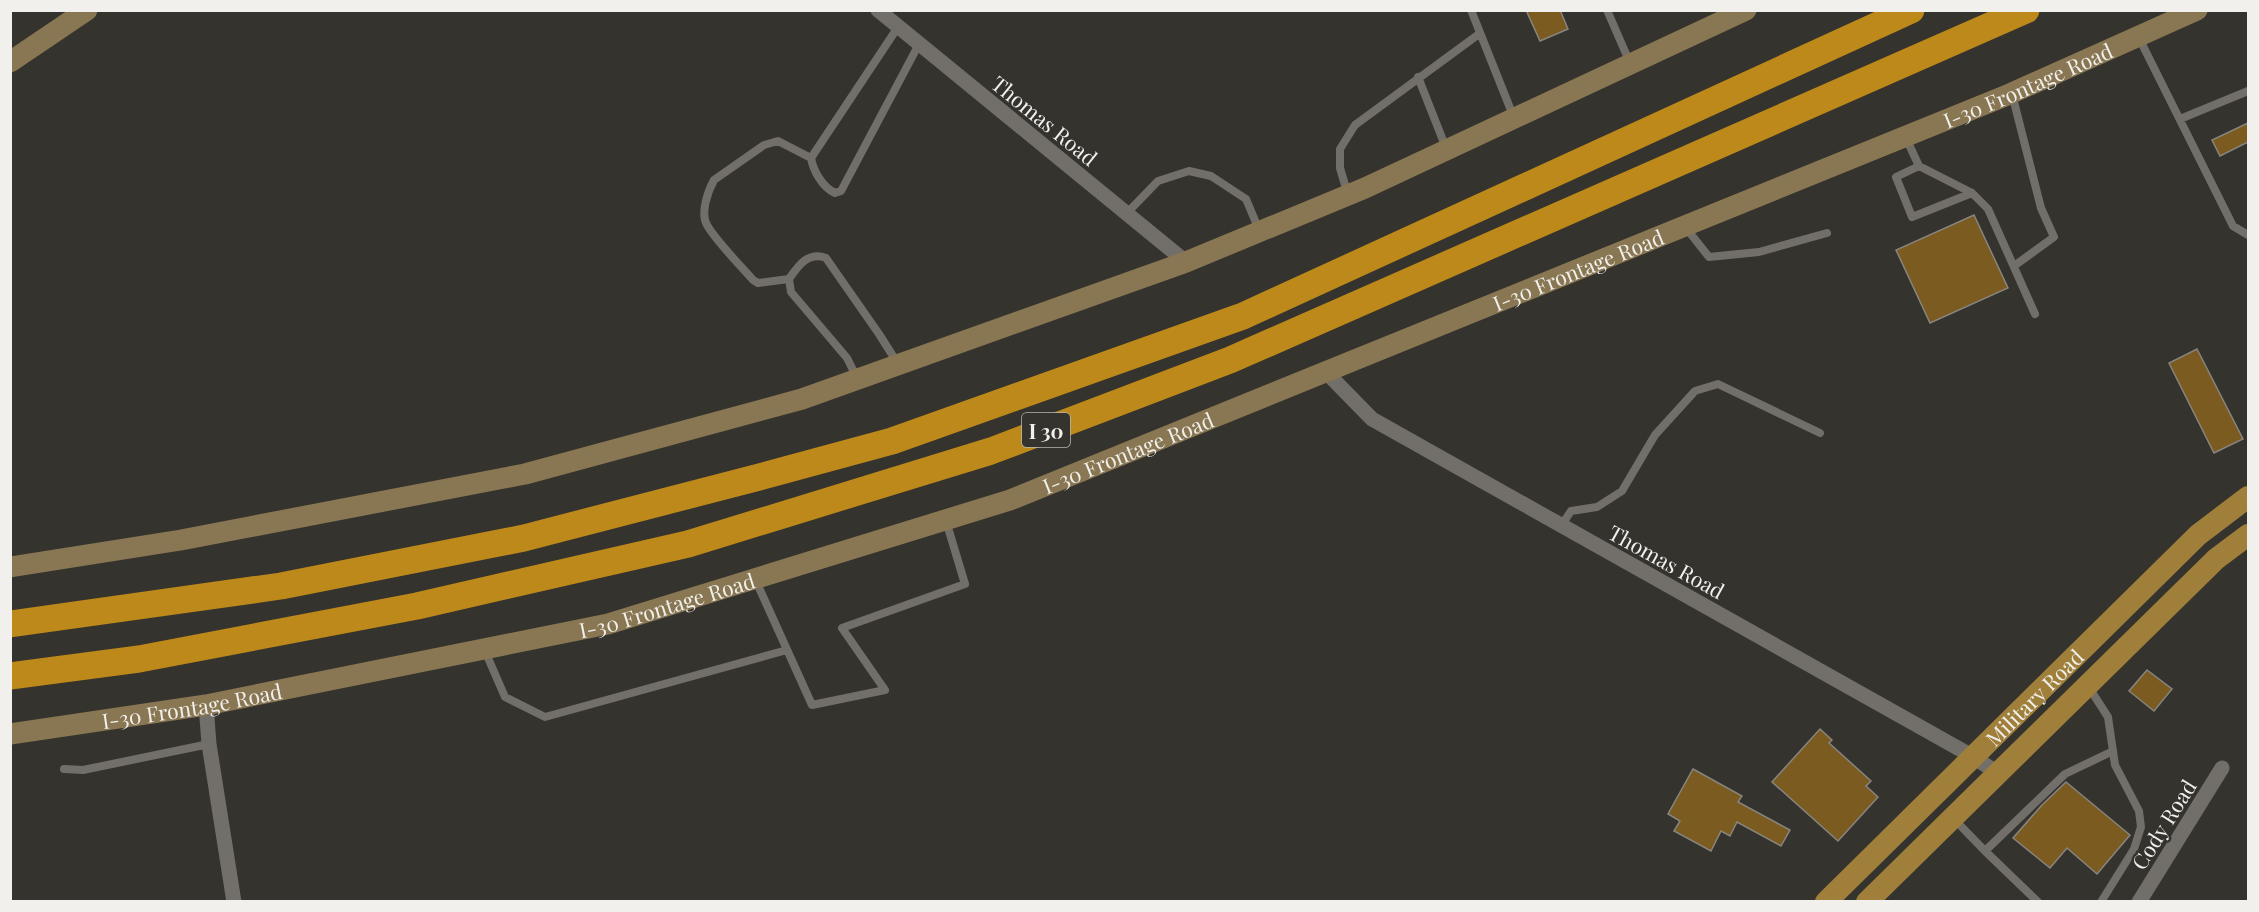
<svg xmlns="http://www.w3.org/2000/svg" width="2259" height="912" viewBox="0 0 2259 912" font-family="'Playfair Display',serif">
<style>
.building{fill:#7b5b1f;stroke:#888580;stroke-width:1.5}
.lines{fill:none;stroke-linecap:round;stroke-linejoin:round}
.service{stroke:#726f6a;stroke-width:8}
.minor{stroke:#726f6a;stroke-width:15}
.secondary{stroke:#887752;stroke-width:21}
.primary{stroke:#9f7f3a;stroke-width:22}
.motorway{stroke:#bd891a;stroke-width:27}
.labels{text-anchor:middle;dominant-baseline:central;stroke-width:5;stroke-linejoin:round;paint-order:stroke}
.shield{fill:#35332e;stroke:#b9b7b4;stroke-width:1.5}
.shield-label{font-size:20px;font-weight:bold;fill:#f1f0ed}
.street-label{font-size:21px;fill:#f1f0ed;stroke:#35332e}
</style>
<rect width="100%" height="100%" fill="#35332e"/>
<path class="building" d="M1526,10h34l8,19 -28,12z
M2248,123v19l-28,14 -8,-16z
M1974,215l34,73 -78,35 -34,-73z
M2197,349l46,90 -29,14 -45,-90z
M2147,670l25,19 -18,22 -25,-20z
M1820,729l12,11 -3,3 42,38 -5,5 12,11 -40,44 -66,-59z
M1693,769l49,27 -4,6 52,28 -9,16 -44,-24 -7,14 -9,-5 -10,20 -37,-20 6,-10 -12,-7z
M2066,782l64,53 -33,39 -30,-26 -17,20 -37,-30 28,-32z"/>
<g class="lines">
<path class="service" d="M1471,10l43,108
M1607,10l23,53
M898,27l-87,131c2,12 11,29 24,35l6,-2 78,-147
M2139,38l94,188 15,9
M1418,77l28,71
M2012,94l29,114 13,29 -40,29
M2180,119l68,-28
M1906,138l13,28 53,27 16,16 47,105
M1919,166l-23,11 16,40 60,-24
M1348,195l-8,-27v-19l15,-24 124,-91
M1127,213l31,-32 31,-10 22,5 35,23 13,31
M1686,228l23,29 50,-5 68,-19
M789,279l-31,4 -5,-3c-13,-15 -37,-39 -46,-55 -7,-12 1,-34 7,-45l50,-35 14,-4 33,17
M857,378l-10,-20 -56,-66 -2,-13c9,-13 19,-28 37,-21l53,76 19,30
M1561,526l10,-15 26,-4 25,-16 33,-56 40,-44 23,-7 102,49
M756,581l56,124 73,-15 -43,-62 123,-44 -19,-63
M485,651l20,46 40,20 242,-67
M2088,686l20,31 7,48 24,46 2,16 -7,22 -33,53
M64,769l19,1 126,-26
M1954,819l31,32 53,51
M1985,851l80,-77 48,-23"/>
<path class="minor" d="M878,10l308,252
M1325,371l47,48 600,337 27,18
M206,705l3,39 25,158
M2139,902l83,-134"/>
<g class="secondary">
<path d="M10,62l77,-52"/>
<path d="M10,567l171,-27 344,-66 277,-75 384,-137 179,-74 381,-178"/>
<path id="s1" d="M10,734l196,-29 402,-81 402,-124 995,-404 192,-86"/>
</g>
<g class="primary">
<path id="s2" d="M1826,902l372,-367 50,-38"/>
<path d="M1867,902l349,-343 32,-24"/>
</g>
<path class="motorway" d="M10,624l271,-38 243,-48 239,-62 129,-35 351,-125 668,-306
M10,676l129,-17 278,-53 271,-62 303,-93 239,-91 796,-350"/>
</g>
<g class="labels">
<rect class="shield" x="1022" y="413" width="48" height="34" rx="4.5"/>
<g class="shield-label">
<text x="1046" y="430">I 30</text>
</g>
<g class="street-label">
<text stroke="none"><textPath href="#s1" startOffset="2128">I-30 Frontage Road</textPath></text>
<text transform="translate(1045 120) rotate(39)">Thomas Road</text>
<text stroke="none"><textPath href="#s1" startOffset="1642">I-30 Frontage Road</textPath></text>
<text stroke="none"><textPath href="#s1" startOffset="1156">I-30 Frontage Road</textPath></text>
<text transform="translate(1667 561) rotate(29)">Thomas Road</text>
<text stroke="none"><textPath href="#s1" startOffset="670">I-30 Frontage Road</textPath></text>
<text stroke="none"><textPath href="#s2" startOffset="292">Military Road</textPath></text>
<text stroke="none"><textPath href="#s1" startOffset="184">I-30 Frontage Road</textPath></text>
<text transform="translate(2163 824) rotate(-58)">Cody Road</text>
</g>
</g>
<rect width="2259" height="912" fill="none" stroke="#f1f0ed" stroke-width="24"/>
</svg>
